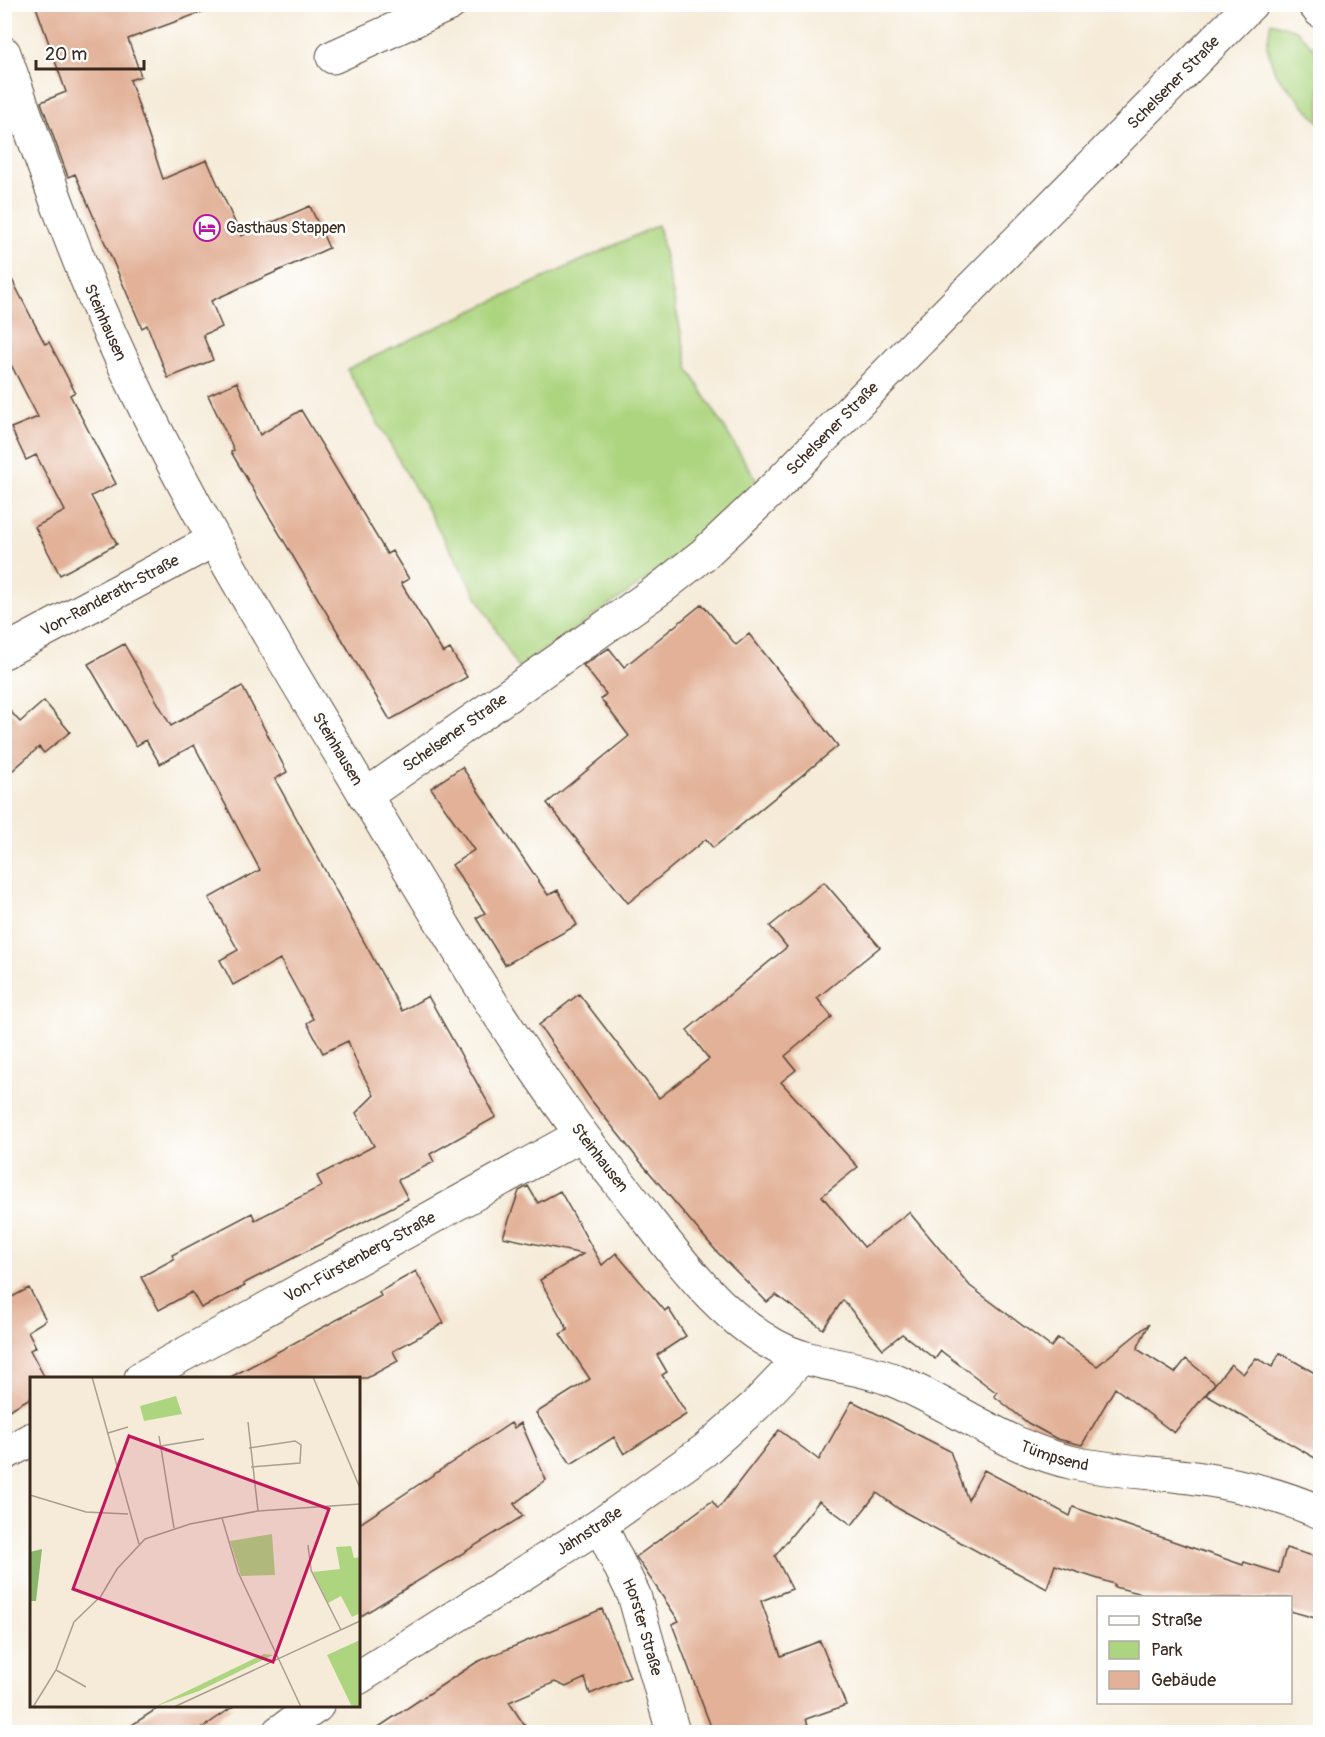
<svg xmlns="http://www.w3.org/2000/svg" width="1325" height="1737" viewBox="0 0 1325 1737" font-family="Pangolin,sans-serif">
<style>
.green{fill:#add580;stroke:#74804f;stroke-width:1.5}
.building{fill:#e2b197}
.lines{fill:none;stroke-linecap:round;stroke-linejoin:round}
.minor-casing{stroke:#57473a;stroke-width:35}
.major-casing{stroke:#57473a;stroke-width:35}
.minor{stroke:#fff;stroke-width:33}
.major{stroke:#fff;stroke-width:33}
.labels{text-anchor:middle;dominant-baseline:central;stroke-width:5;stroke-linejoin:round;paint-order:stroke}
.street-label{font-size:16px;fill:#3b2a1e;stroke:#fff}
.poi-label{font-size:16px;fill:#3b2a1e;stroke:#fff;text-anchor:start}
.inset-road{fill:none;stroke:#ab9e8e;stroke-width:1.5}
.view{fill:#c2185b;fill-opacity:0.15;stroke:#c2185b;stroke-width:3}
.inset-edge{fill:none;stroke:#3b2a1e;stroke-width:3}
</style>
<rect width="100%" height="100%" fill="#fff"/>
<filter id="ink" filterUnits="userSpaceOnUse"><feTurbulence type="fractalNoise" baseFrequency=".0167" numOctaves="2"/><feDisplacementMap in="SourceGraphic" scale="12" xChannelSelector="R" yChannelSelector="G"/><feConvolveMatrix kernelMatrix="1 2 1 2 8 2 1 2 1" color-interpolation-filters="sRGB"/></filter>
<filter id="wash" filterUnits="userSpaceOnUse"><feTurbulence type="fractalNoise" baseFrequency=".008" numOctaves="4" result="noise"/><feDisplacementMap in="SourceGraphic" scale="24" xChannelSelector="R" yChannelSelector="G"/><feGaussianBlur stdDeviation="1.35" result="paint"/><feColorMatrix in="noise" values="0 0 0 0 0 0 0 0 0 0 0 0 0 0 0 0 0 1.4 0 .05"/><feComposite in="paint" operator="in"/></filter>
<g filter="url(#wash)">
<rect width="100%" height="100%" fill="#f5ebd8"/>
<path class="green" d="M1271,22l25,8 24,24v69l-45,-50 -8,-27z
M658,225l31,145 69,113 -77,73 -163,112 -171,-299z"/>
<g id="blocks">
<path class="building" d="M35,4h178v4l-85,31 13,37 -11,4 33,99 44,-19 34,76 69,-30 19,42 -118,53 11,26 -19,8 10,25 -45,18 -21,-53 -5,3 -67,-154 -7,3 -27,-75 25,-10z
M4,264l41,80 4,-2 26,50 -5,3 46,89 -25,12 26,48 -57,31 -25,-48 30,-16 -29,-56 -10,5 -15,-32 27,-11 -34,-66z
M237,382l23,53 41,-25 86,144 5,-3 17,28 -8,4 42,70 7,-4 17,28 -77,43 -159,-268 3,-2 -26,-55z
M702,604l34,41 13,-11 89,112 -125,102 -7,-9 -78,64 -81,-100 82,-67 -28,-37 5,-5 -23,-29 26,-17 15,19z
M124,644l47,82 71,-40 45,86 -12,7 127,232 26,-15 68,121 -66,37 4,8 -36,18 10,19 -165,85 2,2 -44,22 -9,-16 -33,18 -18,-33 33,-18 -2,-4 80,-42 3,7 67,-34 -5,-10 57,-30 -18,-33 18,-18 -16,-29 -10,-25 -25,12 -16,-30 6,-4 -33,-60 -47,26 -13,-25 18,-10 -29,-52 51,-28 -66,-125 -34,19 -14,-24 -10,6 -48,-82z
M44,701l26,31 -26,21 -5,-6 -35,31v-74l16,18z
M462,767l86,128 10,-5 19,35 -72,40 -29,-47 9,-5 -33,-48 22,-15 -43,-62z
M824,882l56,65 -63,51 15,19 -47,39 11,14 -15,12 77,85 -36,29 42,51 45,-35 61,74 81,61 7,-9 39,28 52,-42 -12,25 38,24 11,-14 29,24 -41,50 -59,-45 -33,57 -25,-6 -29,-16 -34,-27 3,-3 -56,-42 -6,8 -33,-25 -19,15 -40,-49 -20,29 -47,-34 -9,7 -50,-50 -79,-93 -47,-59 -52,-75 40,-31 80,104 50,-39 -22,-29 100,-83 -17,-21z
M528,1186l10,17 22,-12 42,74 14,-12 49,58 3,-3 18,28 -29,19 10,17 -5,3 25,39 -63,40 -10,-17 -43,27 -35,-51 54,-34 -30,-45 8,-4 -28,-50 43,-26 -80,-17 16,-46z
M416,1271l28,52 -51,28 5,10 -31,17h-138l152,-82 -2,-4z
M4,1282l8,15 17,-9 17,32 -18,11 8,16 -6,3 15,28h-13v19l-28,16z
M1280,1353l40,23v85l-114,-66 25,-31 12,10 13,-16 16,9z
M852,1401l98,50 18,49 16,-30 86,46 3,-9 170,58 1,-3 35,11 7,-25 34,10v40l-5,20 -25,-7v-13h-130l-46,-11v-3l-59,-19 -8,24 -148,-80 -22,-16 -25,32 -33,-24 -44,55 17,33 -31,12 20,55 39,-15 26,64 -40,14 4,13h-97l-41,-108 7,-3 -43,-64 76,-56 6,8 61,-79 40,30z
M511,1423l3,5 7,-5 25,57 -32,24 9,12 -165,102v-93z
M602,1609l28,68 -40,17 -5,-16 -19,9 -11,-5 -46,20 20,30h-158l106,-70z
M161,1706h73l-38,26h-75z"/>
</g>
</g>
<g filter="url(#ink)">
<use href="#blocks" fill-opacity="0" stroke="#57473a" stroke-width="1.5"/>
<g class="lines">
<defs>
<g id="minor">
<path id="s1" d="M4,53c36,103 71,207 117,305 72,156 163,302 252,450 77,129 153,260 248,377 45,56 88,123 151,159 37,22 82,20 121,36 61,25 116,69 181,83 38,8 77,9 115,14 45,6 89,17 131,35"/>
<path d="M333,57l117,-53"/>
<path id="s2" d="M4,652l210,-112"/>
<path id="s3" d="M365,796l296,-208 43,-34 70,-66 477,-484"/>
<path id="s4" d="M141,1378l440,-243"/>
<path d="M4,1454l28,-15"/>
<path id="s5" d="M600,1525l34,70 39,137"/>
<path id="s6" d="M358,1678l242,-153 105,-75 51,-45 45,-47"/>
<path d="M279,1732l38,-26"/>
</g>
<path id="major" d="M1314,4l6,7"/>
</defs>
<use href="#minor" class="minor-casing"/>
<use href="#major" class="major-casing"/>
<use href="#minor" class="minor"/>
<use href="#major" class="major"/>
</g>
</g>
<defs>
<symbol id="hotel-ring" viewBox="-11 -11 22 22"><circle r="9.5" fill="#fff" stroke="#b5179e" stroke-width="1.5"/><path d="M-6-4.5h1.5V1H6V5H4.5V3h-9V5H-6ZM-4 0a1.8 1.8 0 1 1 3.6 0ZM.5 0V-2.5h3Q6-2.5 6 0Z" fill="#b5179e"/></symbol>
</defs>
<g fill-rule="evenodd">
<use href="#hotel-ring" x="192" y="213" width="30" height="30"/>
</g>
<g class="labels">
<g class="street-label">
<text stroke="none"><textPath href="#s3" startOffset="1082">Schelsener Straße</textPath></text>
<text stroke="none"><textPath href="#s1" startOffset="288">Steinhausen</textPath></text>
<text stroke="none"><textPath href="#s3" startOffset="596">Schelsener Straße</textPath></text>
<text stroke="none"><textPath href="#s2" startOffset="120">Von-Randerath-Straße</textPath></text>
<text stroke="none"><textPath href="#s3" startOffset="110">Schelsener Straße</textPath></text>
<text stroke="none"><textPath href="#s1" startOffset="774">Steinhausen</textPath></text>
<text stroke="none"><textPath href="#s1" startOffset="1260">Steinhausen</textPath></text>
<text stroke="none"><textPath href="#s4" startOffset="250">Von-Fürstenberg-Straße</textPath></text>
<text stroke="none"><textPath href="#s1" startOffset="1821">Tümpsend</textPath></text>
<text stroke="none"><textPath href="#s6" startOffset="274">Jahnstraße</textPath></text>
<text stroke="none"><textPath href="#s5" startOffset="111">Horster Straße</textPath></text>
</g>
<g class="poi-label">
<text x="226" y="228">Gasthaus Stappen</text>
</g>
</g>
<g transform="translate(30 1377)">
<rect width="330" height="330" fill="#f5ebd8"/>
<path d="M146,19l6,18 -38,7 -4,-15zM242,157l3,41 -34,1 -11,-35zM321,169l3,12 6,-1v56l-8,4 -11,-21 -13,7 -15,-31 27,-3 -4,-22zM330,263v67h-8l-25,-52zM234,277l9,1 -74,36 -45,16z" fill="#add580"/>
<path d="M12,172l-6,52h-6v-49z" fill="#8ab66e"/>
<path class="inset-road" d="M62,0l47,167M283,0l47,111M218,45l10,89M78,56l20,-6M129,59l15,92M131,69l43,-7M219,71l46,-7 6,4 -1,18 -49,4M0,118l56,17 42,2M192,141l16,54 63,135M278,168l3,25 30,60M26,293l30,17M3,330l23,-37 18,-48 27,-26 16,-27 28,-30 45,-15 68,-13 102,-7M144,330l186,-86"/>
<path class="view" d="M99,59l200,73 -56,153 -200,-73z"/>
<rect width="330" height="330" class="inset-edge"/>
</g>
<rect width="1325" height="1737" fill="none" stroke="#fff" stroke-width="24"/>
<rect x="1097" y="1596" width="195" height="108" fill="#ffffff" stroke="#b1aaa5" stroke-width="1.5"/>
<rect x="1109" y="1616" width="30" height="9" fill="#ffffff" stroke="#b1aaa5" stroke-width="1.5"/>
<text x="1151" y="1626" font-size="18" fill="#3b2a1e">Straße</text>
<rect x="1109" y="1641" width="30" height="18" fill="#add580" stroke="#b1aaa5" stroke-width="1.5"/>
<text x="1151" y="1656" font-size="18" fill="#3b2a1e">Park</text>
<rect x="1109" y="1671" width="30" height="18" fill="#e2b197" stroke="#b1aaa5" stroke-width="1.5"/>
<text x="1151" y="1686" font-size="18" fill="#3b2a1e">Gebäude</text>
<path d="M36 60v9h108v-9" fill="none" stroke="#3b2a1e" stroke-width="3"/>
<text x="45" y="60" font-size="18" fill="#3b2a1e" stroke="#ffffff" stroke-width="4.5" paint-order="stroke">20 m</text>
</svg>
